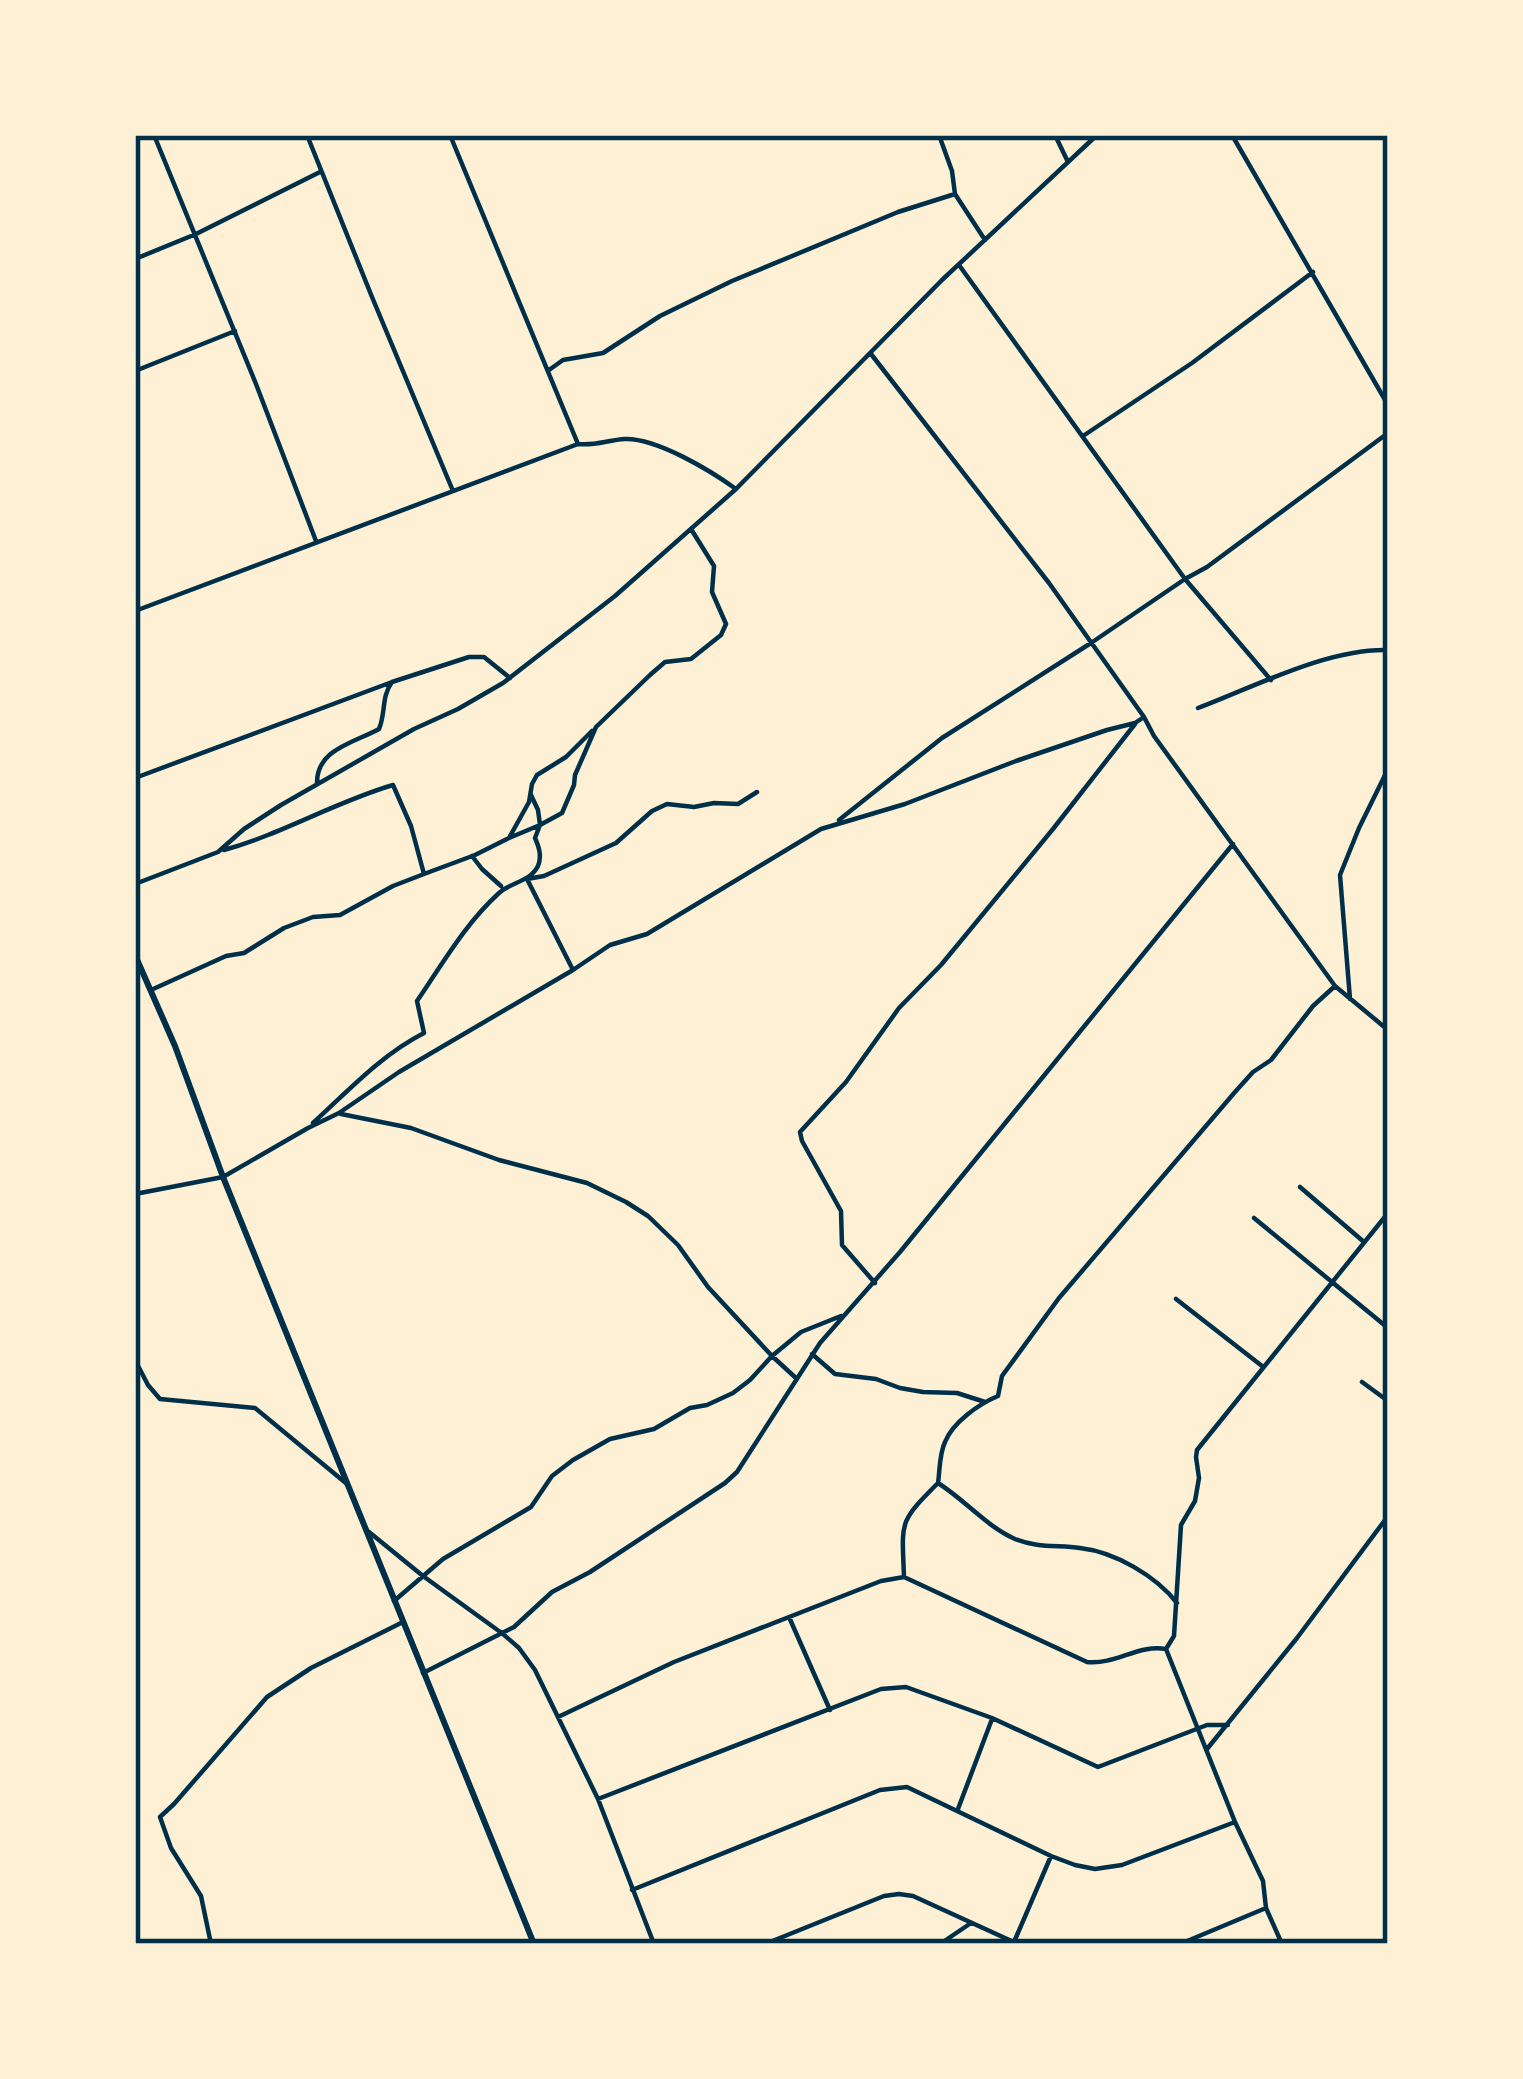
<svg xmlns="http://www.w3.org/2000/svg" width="1523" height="2079" viewBox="0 0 1523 2079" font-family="'Fira Sans',sans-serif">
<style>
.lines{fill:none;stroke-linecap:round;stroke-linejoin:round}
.minor{stroke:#003049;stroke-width:4.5}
.tertiary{stroke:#003049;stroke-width:6}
.neatline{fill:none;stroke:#003049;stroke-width:4.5}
</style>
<rect width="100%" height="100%" fill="#fdf0d5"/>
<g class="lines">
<path class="minor" d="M154,135l102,249 60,157
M307,135l65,162 81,194
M450,135l128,309
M939,135l13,36 3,23 30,46
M1055,135l12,25
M1232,135l156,270
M135,259l61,-25 124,-62
M959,265l226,314 86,101
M871,354l178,229 95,134 10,19 181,250 53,44
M549,370l14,-10 40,-7 57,-37 72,-35 166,-69 57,-18
M135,371l100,-40
M1083,436l109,-73 121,-91
M135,611l443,-167c17,2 30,-4 47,-5 32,-1 86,32 111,50
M1198,708c56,-21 130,-60 190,-58
M135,778l257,-96
M317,784c-1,-35 37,-41 62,-55 7,-16 2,-32 13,-47l77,-25h15l26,21
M839,820l103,-82 149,-95 94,-64 22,-12 181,-134
M509,838l31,-13 -2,-15 -7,-15
M472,856l10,13 19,17
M424,874l51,-19 34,-17 20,-36 3,-18 5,-9 29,-18 26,-26
M135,884l83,-32 26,-23 37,-24 133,-76 44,-20 45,-26 112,-87 121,-107 206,-209 155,-145
M572,968l-45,-89 17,-3 72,-33 36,-32 15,-7 27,3 20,-4 24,1 19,-12
M151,990l75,-34 18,-3 40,-25 29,-11 27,-2 53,-29 31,-12 -13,-48 -18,-41c-58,17 -111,49 -169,65
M1350,999l-10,-124 19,-47 29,-59
M341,1114l70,14 88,32 88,23 39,19 22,14 30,29 30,42 64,69 25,23
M313,1123c35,-32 68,-68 111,-90l-7,-32c26,-38 48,-77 82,-108 12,-11 31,-11 39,-27 4,-10 1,-19 -3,-28l5,-13 22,-12 12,-28 1,-10 21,-48 54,-52 15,-13 26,-3 30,-24 5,-11 -14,-32 2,-26 -23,-37
M1300,1187l64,55
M135,1194l88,-17 85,-49 31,-15 60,-41 174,-102 37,-25 37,-11 174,-105 84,-25 111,-43 91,-31 28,-7 9,-6
M1254,1218l134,110
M875,1283l-33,-38 -1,-34 -39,-70 -2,-9 46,-50 53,-74 42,-43 112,-136 82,-105
M1176,1299l86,67
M812,1354l23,20 41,5 24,9 23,4 34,1 28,9
M135,1360l13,25 12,14 95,9 92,76
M1362,1382l26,19
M938,1483c27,17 48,43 77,56 22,9 43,6 65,9 35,4 76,28 97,55
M369,1532l54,44 80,58 16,14 16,22 63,129 56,145
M904,1577c-2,-56 -6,-54 34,-94 2,-13 1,-28 7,-41 8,-20 34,-38 53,-46l4,-20 57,-78 176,-206 18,-20 18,-12 42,-54 22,-20
M394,1601l49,-42 88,-52 21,-31 21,-16 37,-21 44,-10 36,-21 17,-3 26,-12 17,-13 22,-24 29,-24 40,-16
M789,1617l41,93
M1166,1649l8,-13 7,-111 14,-24 4,-23 -3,-21 1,-7 191,-237
M1166,1649l69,173 28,59 3,27 16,36
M423,1673l91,-46 38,-35 38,-20 135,-89 12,-11 83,-129 80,-91 333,-408
M558,1717l116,-55 207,-81 23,-4 183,85c29,3 51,-18 79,-13
M1207,1749l90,-111 91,-122
M598,1799l283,-110 25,-2 86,31 106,49 109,-42h21
M958,1809l34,-90
M632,1890l248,-100 27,-3 144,69 24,9 20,4 27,-4 113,-43
M1014,1942l37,-86
M211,1944l-10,-48 -30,-48 -11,-31 14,-13 93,-107 44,-29 92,-46
M765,1944l119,-48 15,-2 14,2 105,48
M940,1944l31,-21
M1180,1944l86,-36"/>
<path class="tertiary" d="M135,955l40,91 48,131 311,767"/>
</g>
<rect width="1523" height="2079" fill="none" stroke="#fdf0d5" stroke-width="276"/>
<rect x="138" y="138" width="1247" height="1803" class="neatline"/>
</svg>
